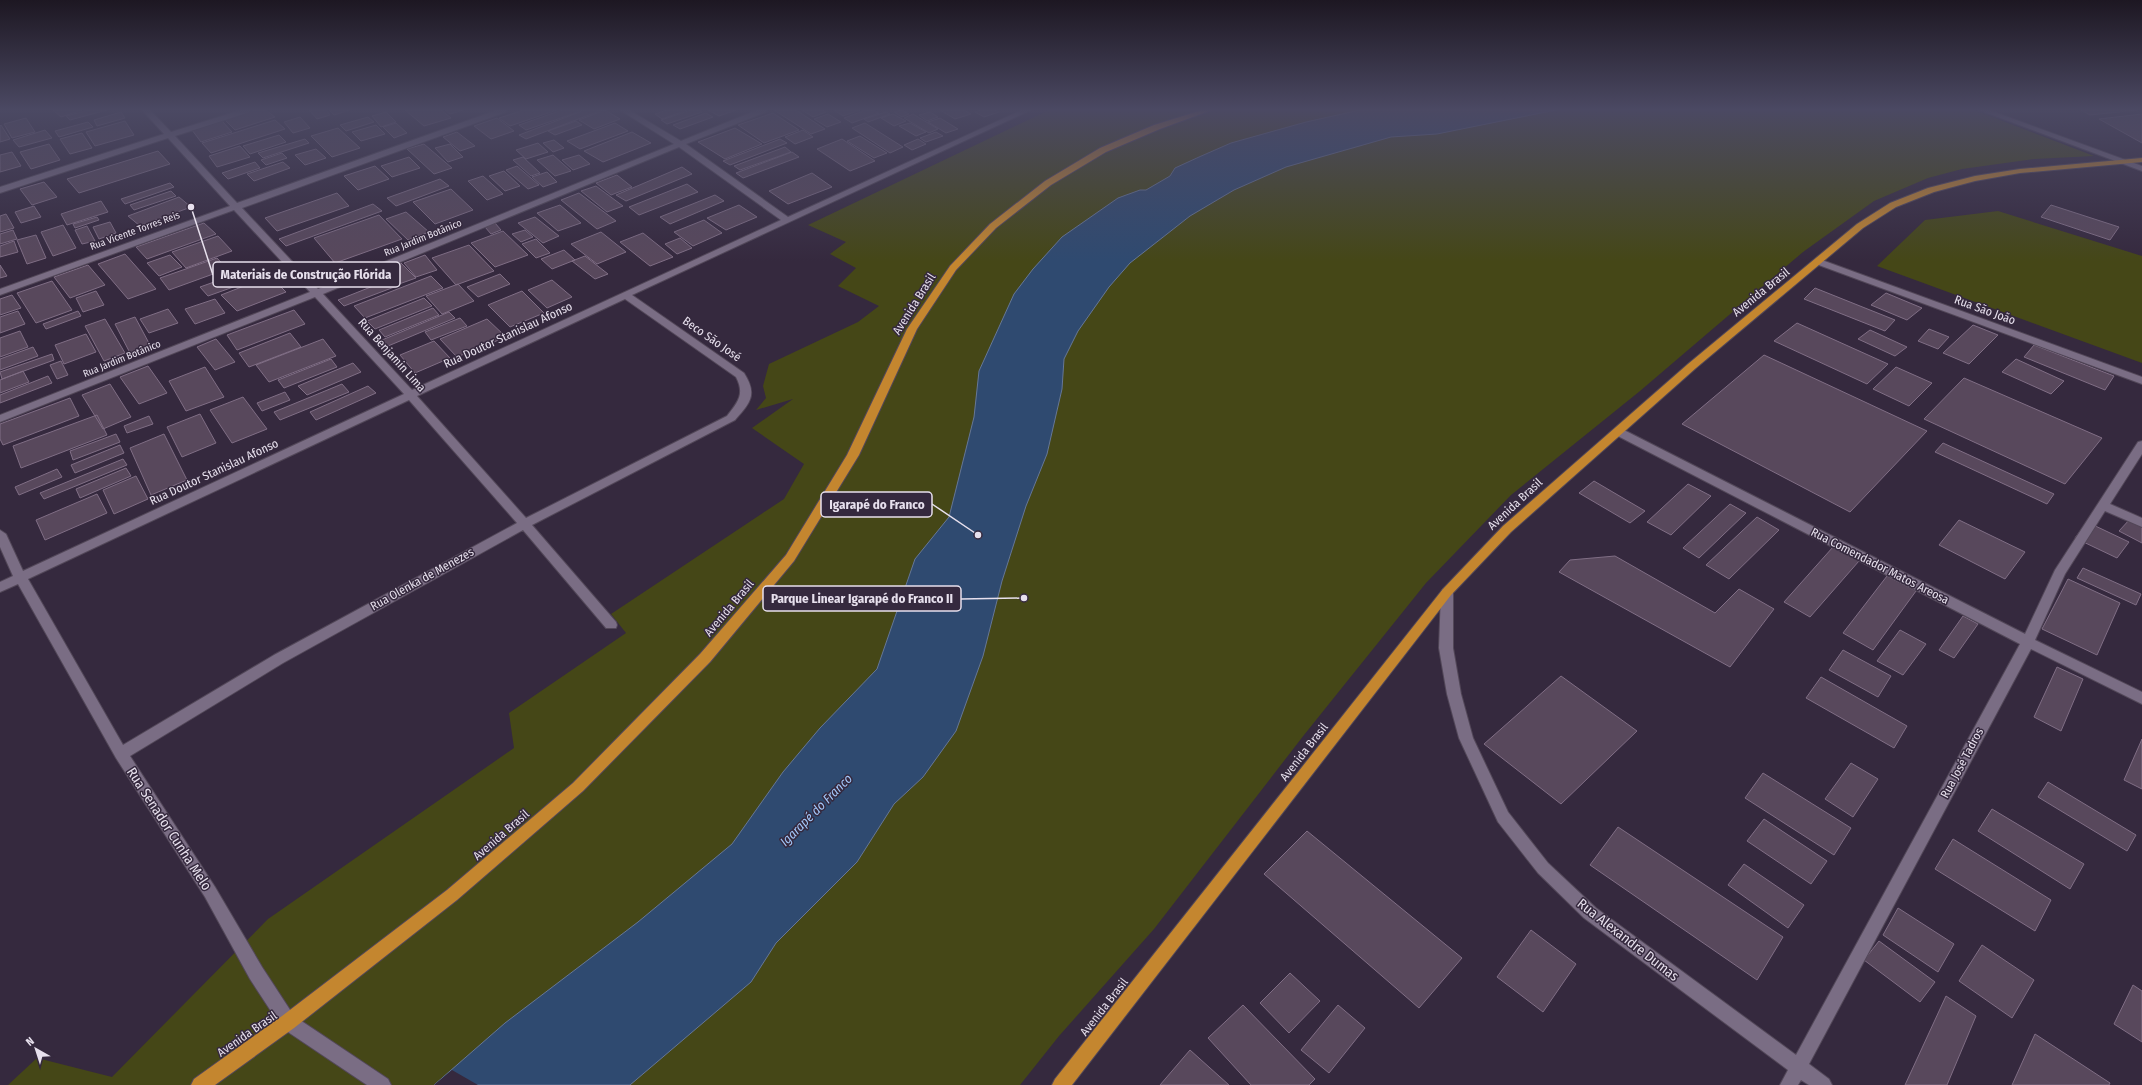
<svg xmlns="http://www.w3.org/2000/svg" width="2142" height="1085" viewBox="0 0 2142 1085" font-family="'Fira Sans Condensed',sans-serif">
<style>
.green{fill:#454717}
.water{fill:#2f4a70;stroke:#667796}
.pier{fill:#35293e}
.building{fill:#58485c;stroke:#806e85}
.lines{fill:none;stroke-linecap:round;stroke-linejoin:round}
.street-casing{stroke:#524758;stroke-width:2}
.secondary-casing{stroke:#524758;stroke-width:2}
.highway-casing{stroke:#524758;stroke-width:2}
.street{fill:#7a6d84;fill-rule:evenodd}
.secondary{fill:#7a6d84;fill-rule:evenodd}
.highway{fill:#c4862f;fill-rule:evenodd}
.labels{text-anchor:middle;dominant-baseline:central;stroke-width:3;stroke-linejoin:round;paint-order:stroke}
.far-street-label{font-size:10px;fill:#e7e0ed;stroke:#35293e}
.street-label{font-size:12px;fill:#e7e0ed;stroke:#35293e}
.water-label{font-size:13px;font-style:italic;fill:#a3c8fb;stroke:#35293e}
.near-street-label{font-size:14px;fill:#e7e0ed;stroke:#35293e}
.leader{fill:none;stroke:#e7e0ed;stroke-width:1.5}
.callout-dot{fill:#e7e0ed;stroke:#35293e;stroke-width:1.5}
.callout{fill:#35293e;stroke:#e7e0ed;stroke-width:1.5}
.callout-label{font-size:13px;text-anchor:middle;font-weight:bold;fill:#e7e0ed}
</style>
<rect width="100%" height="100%" fill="#35293e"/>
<path class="green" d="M1049,110h925l120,46 -60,3 -72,10 -34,9 -54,23 -71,51 -163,139 -129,104 -85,88 -122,152 -150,194 -95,107 -39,49h-1012l29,-27 75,19 156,-158 246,-171 -5,-35 117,-80 -15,-19 173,-115 20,-35 -52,-36 41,-29 -37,11 10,-12 -3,-12 6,-22 89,-42 21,-16 -41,-20 18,-18 -26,-14 16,-12 -38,-17z
M1998,211l144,45v107l-265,-97 48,-46z"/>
<path class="water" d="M1360,110h196l-119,24 -46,3 -105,30 -52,23 -44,26 -60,47 -21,24 -31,44 -14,28 -2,30 -15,65 -21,52 -24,75 -19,75 -27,75 -33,46 -29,27 -37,58 -81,81 -25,39 -121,103h-196l71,-62 133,-101 94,-78 51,-72 37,-44 57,-59 38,-110 34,-42 25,-100 5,-46 35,-77 19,-25 29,-32 56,-39 22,-8h6l24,-14 5,-8 24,-11 32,-14 75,-21z"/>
<path class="pier" d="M452,1070l26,15h-44z"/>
<path class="building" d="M53,110h29l-21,7z
M89,110h18l-37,10 -4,-4z
M250,110h16l9,7 -40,13 -12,-12z
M309,110h17l4,5 -13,4z
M329,110h21l-16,5z
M405,110h36l10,8 -27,8z
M445,110h18l-13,4z
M524,110h33l-47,16 -11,-8z
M562,110h22l-58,20 -7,-5z
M585,110h17l-76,29 -7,-4z
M605,110l15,9 -26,10 -15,-9z
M667,110h20l-25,9 -7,-5z
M691,110h8l3,2 -35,12 -6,-4z
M708,110h28l-17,6z
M774,110h22l29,19 -14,5z
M802,110h20l4,2 -13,5z
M834,110h26l-17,6z
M866,110h7l6,3 -27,10 -8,-5z
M902,110l7,4 -7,3 -8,-5z
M940,110h24l7,4 -16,5z
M980,110h15l4,2 -15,5 -9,-5z
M2081,110h56l-47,5z
M121,112l4,6 -28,8 -3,-6z
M386,112l10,10 -15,5 -9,-11z
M886,112l4,2 -22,8 -4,-3z
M930,112l8,5 -11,4 -8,-6z
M706,113l7,4 -33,12 -7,-4z
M773,113l26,17 -35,13 -26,-18z
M828,114l13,8 -14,5 -13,-8z
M893,114l13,7 -12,5 -13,-8z
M913,114l25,15 -9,4 -25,-15z
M2142,114v29l-43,-24z
M300,117l10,11 -17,5 -9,-11z
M368,117l6,5 -28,9 -6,-6z
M26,118l9,14 -23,6 -8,-14z
M497,118l17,13 -23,8 -17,-13z
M940,118l18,11 -12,4 -18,-11z
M275,120l10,9 -74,24 -9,-10z
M125,121l9,14 -39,11 -9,-14z
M222,121l10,11 -31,10 -9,-12z
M576,121l6,4 -27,10 -7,-4z
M88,122l5,5 -34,10 -4,-6z
M396,123l11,10 -13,5 -11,-11z
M615,123l13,8 -48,18 -13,-8z
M865,123l38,24 -13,6 -38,-25z
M910,123l16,9 -10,4 -17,-10z
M1,125l9,14 -10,3v-16z
M376,125l9,9 -24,7 -9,-9z
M338,128l22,20 -28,9 -21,-21z
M735,128l27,16 -37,15 -27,-17z
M45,130l7,8 -33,9 -6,-7z
M803,130l10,7 -18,7 -10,-7z
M457,132l18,14 -15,5 -17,-14z
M632,132l19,11 -48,19 -19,-11z
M936,132l7,4 -17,6 -6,-4z
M82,133l10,15 -22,6 -10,-15z
M279,135l7,7 -36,12 -7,-8z
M860,136l27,17 -13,5 -27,-17z
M305,139l4,4 -46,15 -5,-5z
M780,139l7,4 -57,22 -7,-4z
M842,139l33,22 -25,10 -33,-22z
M918,139l8,5 -14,6 -8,-5z
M554,140l10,8 -11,4 -10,-9z
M538,143l10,9 -22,7 -10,-9z
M49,144l11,16 -29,9 -11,-17z
M424,144l28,24 -18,6 -27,-25z
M450,144l13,13 -15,5 -13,-14z
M240,146l10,11 -33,10 -8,-11z
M785,147l6,5 -51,18 -6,-4z
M316,149l10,9 -21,7 -10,-10z
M158,151l12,13 -91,29 -12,-14z
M12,152l9,14 -21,6v-17z
M792,152l7,5 -56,21 -7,-5z
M282,153l5,5 -21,7 -5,-5z
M553,155l18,16 -16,5 -18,-16z
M579,155l11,9 -17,6 -11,-10z
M409,157l11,11 -28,9 -11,-11z
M523,157l17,16 -9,3 -18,-16z
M255,162l5,6 -32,11 -6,-6z
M283,162l7,6 -36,13 -7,-7z
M375,166l14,13 -31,11 -14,-14z
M517,166l22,19 -11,4 -22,-19z
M682,167l10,7 -66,27 -10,-6z
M504,171l16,15 -15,5 -16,-15z
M547,172l10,10 -14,5 -11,-10z
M812,173l20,14 -44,17 -19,-13z
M617,175l15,12 -21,8 -15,-12z
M483,176l20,18 -16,6 -19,-19z
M440,179l9,7 -53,20 -9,-8z
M44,182l13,15 -25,8 -12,-16z
M170,183l4,4 -49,17 -4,-5z
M687,184l11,8 -59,23 -10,-8z
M596,186l27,20 -16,6 -26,-21z
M451,189l22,21 -38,14 -22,-22z
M171,191l5,5 -42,14 -4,-5z
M337,193l12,13 -72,25 -12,-13z
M579,193l37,28 -19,8 -36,-29z
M715,195l9,6 -54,23 -10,-7z
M179,197l12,10 -51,19 -12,-10z
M101,201l7,11 -41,13 -6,-11z
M373,204l9,7 -96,35 -7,-7z
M560,205l21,18 -23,8 -21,-18z
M739,205l18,12 -31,13 -19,-12z
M2051,205l68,22 -9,13 -69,-23z
M34,206l7,11 -20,6 -6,-11z
M406,212l23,20 -21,8 -22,-21z
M6,214l8,14 -14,4v-16z
M379,215l23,24 -67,24 -21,-25z
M97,217l2,3 -24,8 -2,-4z
M535,217l24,19 -16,7 -25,-20z
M704,220l18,13 -29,13 -19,-14z
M110,222l6,11 -17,6 -6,-12z
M204,223l12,11 -69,25 -11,-12z
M495,223l6,7 -10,4 -6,-7z
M63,225l13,23 -23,8 -12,-24z
M87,226l8,15 -13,3 -7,-14z
M13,230l4,9 -17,5v-10z
M525,230l8,7 -12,5 -9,-8z
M503,231l25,24 -33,12 -24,-24z
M601,232l25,20 -29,12 -26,-20z
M643,233l30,24 -23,9 -30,-24z
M36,235l10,23 -19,6 -10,-24z
M218,236l14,15 -46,17 -14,-16z
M680,238l12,10 -15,6 -12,-10z
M536,239l14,14 -14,5 -14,-14z
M14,241l4,11 -18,5v-11z
M469,245l25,26 -38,14 -24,-27z
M564,250l11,10 -23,9 -11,-10z
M125,254l31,35 -28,10 -30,-35z
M170,255l12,12 -23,9 -12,-13z
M425,255l12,15 -21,7 -12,-14z
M585,256l23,18 -13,5 -23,-18z
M217,258l10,11 -58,21 -9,-12z
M401,263l15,15 -17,6 -14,-15z
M0,265l7,11 -7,2z
M88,265l17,20 -35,13 -16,-21z
M500,274l10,10 -32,13 -11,-10z
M231,276l8,9 -31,11 -8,-9z
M270,276l16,16 -49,19 -16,-16z
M431,276l12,12 -78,30 -11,-12z
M391,279l6,7 -53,20 -6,-6z
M552,280l20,17 -25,11 -19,-18z
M52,281l20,29 -36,13 -19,-30z
M458,284l16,17 -32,13 -16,-18z
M1815,288l80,32 -10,11 -81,-32z
M96,291l8,14 -21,7 -7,-14z
M522,291l22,22 -34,14 -22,-22z
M1886,293l36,15 -15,12 -36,-15z
M12,295l9,13 -21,7v-16z
M424,298l8,8 -57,23 -8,-8z
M215,299l10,14 -30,11 -10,-15z
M433,308l6,7 -54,22 -6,-7z
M168,309l10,14 -29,10 -9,-14z
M294,310l11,14 -68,26 -10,-15z
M18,311l7,13 -25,9v-16z
M78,311l3,5 -35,13 -3,-5z
M449,312l6,6 -67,28 -6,-6z
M135,317l15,28 -20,8 -15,-29z
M460,318l7,8 -36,14 -6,-8z
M105,319l20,34 -21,8 -19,-35z
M487,319l19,18 -49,20 -17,-18z
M1797,323l91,41 -21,20 -93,-43z
M1973,325l25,10 -29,29 -26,-11z
M1929,329l20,8 -11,12 -20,-8z
M1870,330l37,17 -12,9 -37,-17z
M20,331l8,16 -28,10v-19z
M290,333l11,14 -52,20 -10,-14z
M86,334l10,18 -32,12 -9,-19z
M216,339l19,23 -20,8 -18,-23z
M323,339l13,17 -67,26 -13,-17z
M434,341l16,17 -35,15 -15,-18z
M2034,345l80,31 -9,14 -81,-33z
M33,347l5,9 -38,14v-11z
M52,354l2,6 -52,19 -2,-7z
M1764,355l163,76 -77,81 -168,-88z
M331,359l6,8 -53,21 -6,-8z
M2016,359l48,22 -13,13 -49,-22z
M61,361l7,14 -11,4 -7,-14z
M353,363l8,9 -54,23 -9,-9z
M148,366l19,27 -28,11 -19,-27z
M205,367l19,30 -38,14 -17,-30z
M1896,367l36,16 -23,23 -36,-17z
M23,371l6,11 -29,11v-13z
M48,376l4,7 -52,20v-8z
M1964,378l138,60 -37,46 -141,-65z
M110,384l21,33 -28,12 -21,-34z
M342,384l7,8 -69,28 -6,-8z
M368,386l8,7 -60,27 -6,-8z
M285,392l5,8 -28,11 -5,-8z
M243,397l24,32 -35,14 -22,-33z
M70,398l9,18 -76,29 -3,-6v-15z
M200,414l16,29 -34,14 -15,-30z
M97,415l10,20 -86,33 -8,-22z
M149,416l4,8 -26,9 -3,-7z
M116,434l4,8 -47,18 -3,-9z
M164,434l23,46 -36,15 -21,-47z
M1943,443l111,51 -7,10 -112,-52z
M120,445l4,8 -49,20 -4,-8z
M123,459l4,6 -83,34 -4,-6z
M126,468l5,8 -51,22 -4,-9z
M57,469l5,8 -43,18 -4,-8z
M136,476l12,23 -34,15 -11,-24z
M1594,481l51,30 -15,12 -51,-30z
M1688,484l23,12 -40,39 -24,-13z
M97,494l10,19 -62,27 -9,-20z
M1730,504l16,9 -47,45 -16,-10z
M1757,517l22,13 -50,49 -23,-14z
M2130,519l12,6v18l-23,-12z
M1959,520l66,32 -20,27 -66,-34z
M2087,522l42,20 -12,16 -42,-20z
M1833,547l26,14 -49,56 -26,-15z
M1615,556l100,57 24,-24 35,20 -44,58 -171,-95 11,-12z
M2083,568l58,26 -5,11 -59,-27z
M1887,576l29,15 -43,59 -30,-17z
M2068,579l52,24 -23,52 -55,-26z
M1963,616l15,8 -24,34 -15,-8z
M1900,630l26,14 -23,31 -26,-14z
M1843,650l48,26 -13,21 -49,-27z
M2057,667l26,12 -22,52 -27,-14z
M1561,676l76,55 -76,73 -77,-60z
M1821,677l86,49 -13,22 -88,-50z
M2142,739v50l-18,-9z
M1851,763l27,16 -25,38 -28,-18z
M1763,773l88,55 -17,27 -89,-57z
M2048,782l88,53 -9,16 -89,-54z
M1992,809l92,55 -14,25 -92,-58z
M1764,819l63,42 -16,23 -64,-43z
M1618,827l165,110 -26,43 -167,-115z
M1307,831l155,127 -43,50 -155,-134z
M1953,839l98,61 -16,31 -100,-62z
M1744,864l60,41 -16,23 -60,-43z
M1898,908l56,36 -16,28 -55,-37z
M1531,930l45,34 -33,48 -46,-35z
M1879,941l56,41 -15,20 -56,-42z
M1982,945l52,35 -22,38 -53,-37z
M1290,973l30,28 -31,32 -29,-30z
M2133,985l9,6v51l-28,-18z
M1946,996l30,20 -29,69h-42z
M1243,1005l72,74 -6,6h-58l-43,-47z
M1338,1005l27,23 -36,45 -28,-23z
M2035,1034l75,49 -1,2h-97z
M1190,1050l39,35h-69z"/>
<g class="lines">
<defs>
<path id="street" d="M142,110h8l21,22 70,-22h10l-1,2 -75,24 62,67 260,-93h10l-1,2 -264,96 76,81 356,-145 -54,-34h9l52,31 76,-31h10l-1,2 -80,32 102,73 234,-107h9l-399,185 112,78c14,22 6,30 -9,47l-203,105 84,97 1,3 -1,3h-10l-83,-98 -240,133 -153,93 85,131 47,80 32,49 94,63 3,6h-24l-85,-57 -32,-49 -45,-82 -89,-139 -98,-174 -18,8v-10l13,-6 -13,-29v-17l6,4 17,37 381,-177 -89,-97 -315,125v-7l310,-123 -76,-82 -234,85v-6l230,-83 -62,-68 -168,55v-6l164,-53zM679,147l102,73 -369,170 -89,-96zM625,299l111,78c9,17 2,25 -9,39l-201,102 -109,-122zM409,400l108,123 -243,132 -151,90 -95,-166z
M1819,259l323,118v7l-326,-120v-4z
M1618,427l407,207 30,-64 83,-128 4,-1v13l-32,50 32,14v9l-37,-16 -40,63 -30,66 107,52v12l-111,-55 -222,415 20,15 3,6h-23l-8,-5 -3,5h-18l8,-15 -204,-152 -46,-45 -40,-51 -39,-84 -12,-44 -8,-46 2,-56 2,-3h8l2,3v56l8,46 12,44 35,74 40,51 48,45 200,147 224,-411 -406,-210 -1,-3z"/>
<path id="secondary" d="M1979,110h10l153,56v5z"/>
<path id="highway" d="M1202,110h10l-52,19 -54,23 -55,33 -55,43 -40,42 -39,59 -58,126 -65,106 -84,101 -127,129 -126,109 -163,128 -79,57h-24l3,-6 88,-63 165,-126 126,-107 127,-129 86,-99 61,-100 60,-126 43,-63 40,-42 55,-43 55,-33 54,-23z
M2142,158v4l-122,11 -45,8 -41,11 -38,15 -33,21 -167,140 -185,164 -60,63 -379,490h-20l3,-6 388,-490 60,-63 185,-162 169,-140 33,-21 38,-15 47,-12 45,-7z"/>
</defs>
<use href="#street" class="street-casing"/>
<use href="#secondary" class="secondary-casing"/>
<use href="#highway" class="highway-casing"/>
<use href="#street" class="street"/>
<use href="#secondary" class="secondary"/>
<use href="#highway" class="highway"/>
</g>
<linearGradient id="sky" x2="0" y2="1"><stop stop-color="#1d1722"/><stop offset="0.42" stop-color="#4b4963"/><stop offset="1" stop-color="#4b4963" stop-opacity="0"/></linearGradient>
<rect width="2142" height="261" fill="url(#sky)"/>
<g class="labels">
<g class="far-street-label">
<text transform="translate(135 231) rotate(-20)">Rua Vicente Torres Reis</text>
<text transform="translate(423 238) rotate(-22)">Rua Jardim Botânico</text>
<text transform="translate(122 359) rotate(-22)">Rua Jardim Botânico</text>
</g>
<g class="street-label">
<text transform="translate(1761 292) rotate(-39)">Avenida Brasil</text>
<text transform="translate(914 304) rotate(-58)">Avenida Brasil</text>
<text transform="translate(1985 310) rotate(20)">Rua São João</text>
<text transform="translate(508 335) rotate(-25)">Rua Doutor Stanislau Afonso</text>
<text transform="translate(712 339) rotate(35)">Beco São José</text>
<text transform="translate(392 355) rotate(48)">Rua Benjamin Lima</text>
<text transform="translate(214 472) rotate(-25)">Rua Doutor Stanislau Afonso</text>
<text transform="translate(1515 504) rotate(-43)">Avenida Brasil</text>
<text transform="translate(1880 566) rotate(27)">Rua Comendador Matos Areosa</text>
<text transform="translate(422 579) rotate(-29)">Rua Olenka de Menezes</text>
<text transform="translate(729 608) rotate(-50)">Avenida Brasil</text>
<text transform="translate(1304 752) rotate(-52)">Avenida Brasil</text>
<text transform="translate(1962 763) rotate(-62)">Rua José Tadros</text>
<text transform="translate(501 835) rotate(-41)">Avenida Brasil</text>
<text transform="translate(1104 1007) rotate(-52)">Avenida Brasil</text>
<text transform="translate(247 1034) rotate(-35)">Avenida Brasil</text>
</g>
<g class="water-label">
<text transform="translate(816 810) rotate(-45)">Igarapé do Franco</text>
</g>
<g class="near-street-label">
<text transform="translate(169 829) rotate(57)">Rua Senador Cunha Melo</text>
<text transform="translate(1628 940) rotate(38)">Rua Alexandre Dumas</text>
</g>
</g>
<path class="leader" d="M191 207L213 275M978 535L932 504M1024 598L961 599"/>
<g class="callout-dot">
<circle cx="191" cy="207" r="4"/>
<circle cx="978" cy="535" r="4"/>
<circle cx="1024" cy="598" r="4"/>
</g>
<g class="callout">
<rect x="213" y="262" width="187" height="25" rx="4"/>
<rect x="821" y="492" width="111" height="25" rx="4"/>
<rect x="763" y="586" width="198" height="25" rx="4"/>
</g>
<g class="callout-label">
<text x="306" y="279">Materiais de Construção Flórida</text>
<text x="877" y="509">Igarapé do Franco</text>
<text x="862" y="603">Parque Linear Igarapé do Franco II</text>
</g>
<g transform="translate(36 1049) rotate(321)" stroke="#35293e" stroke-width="3" paint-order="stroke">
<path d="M0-3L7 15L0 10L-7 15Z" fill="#e7e0ed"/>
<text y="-6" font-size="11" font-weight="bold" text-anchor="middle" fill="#e7e0ed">N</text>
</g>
</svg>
